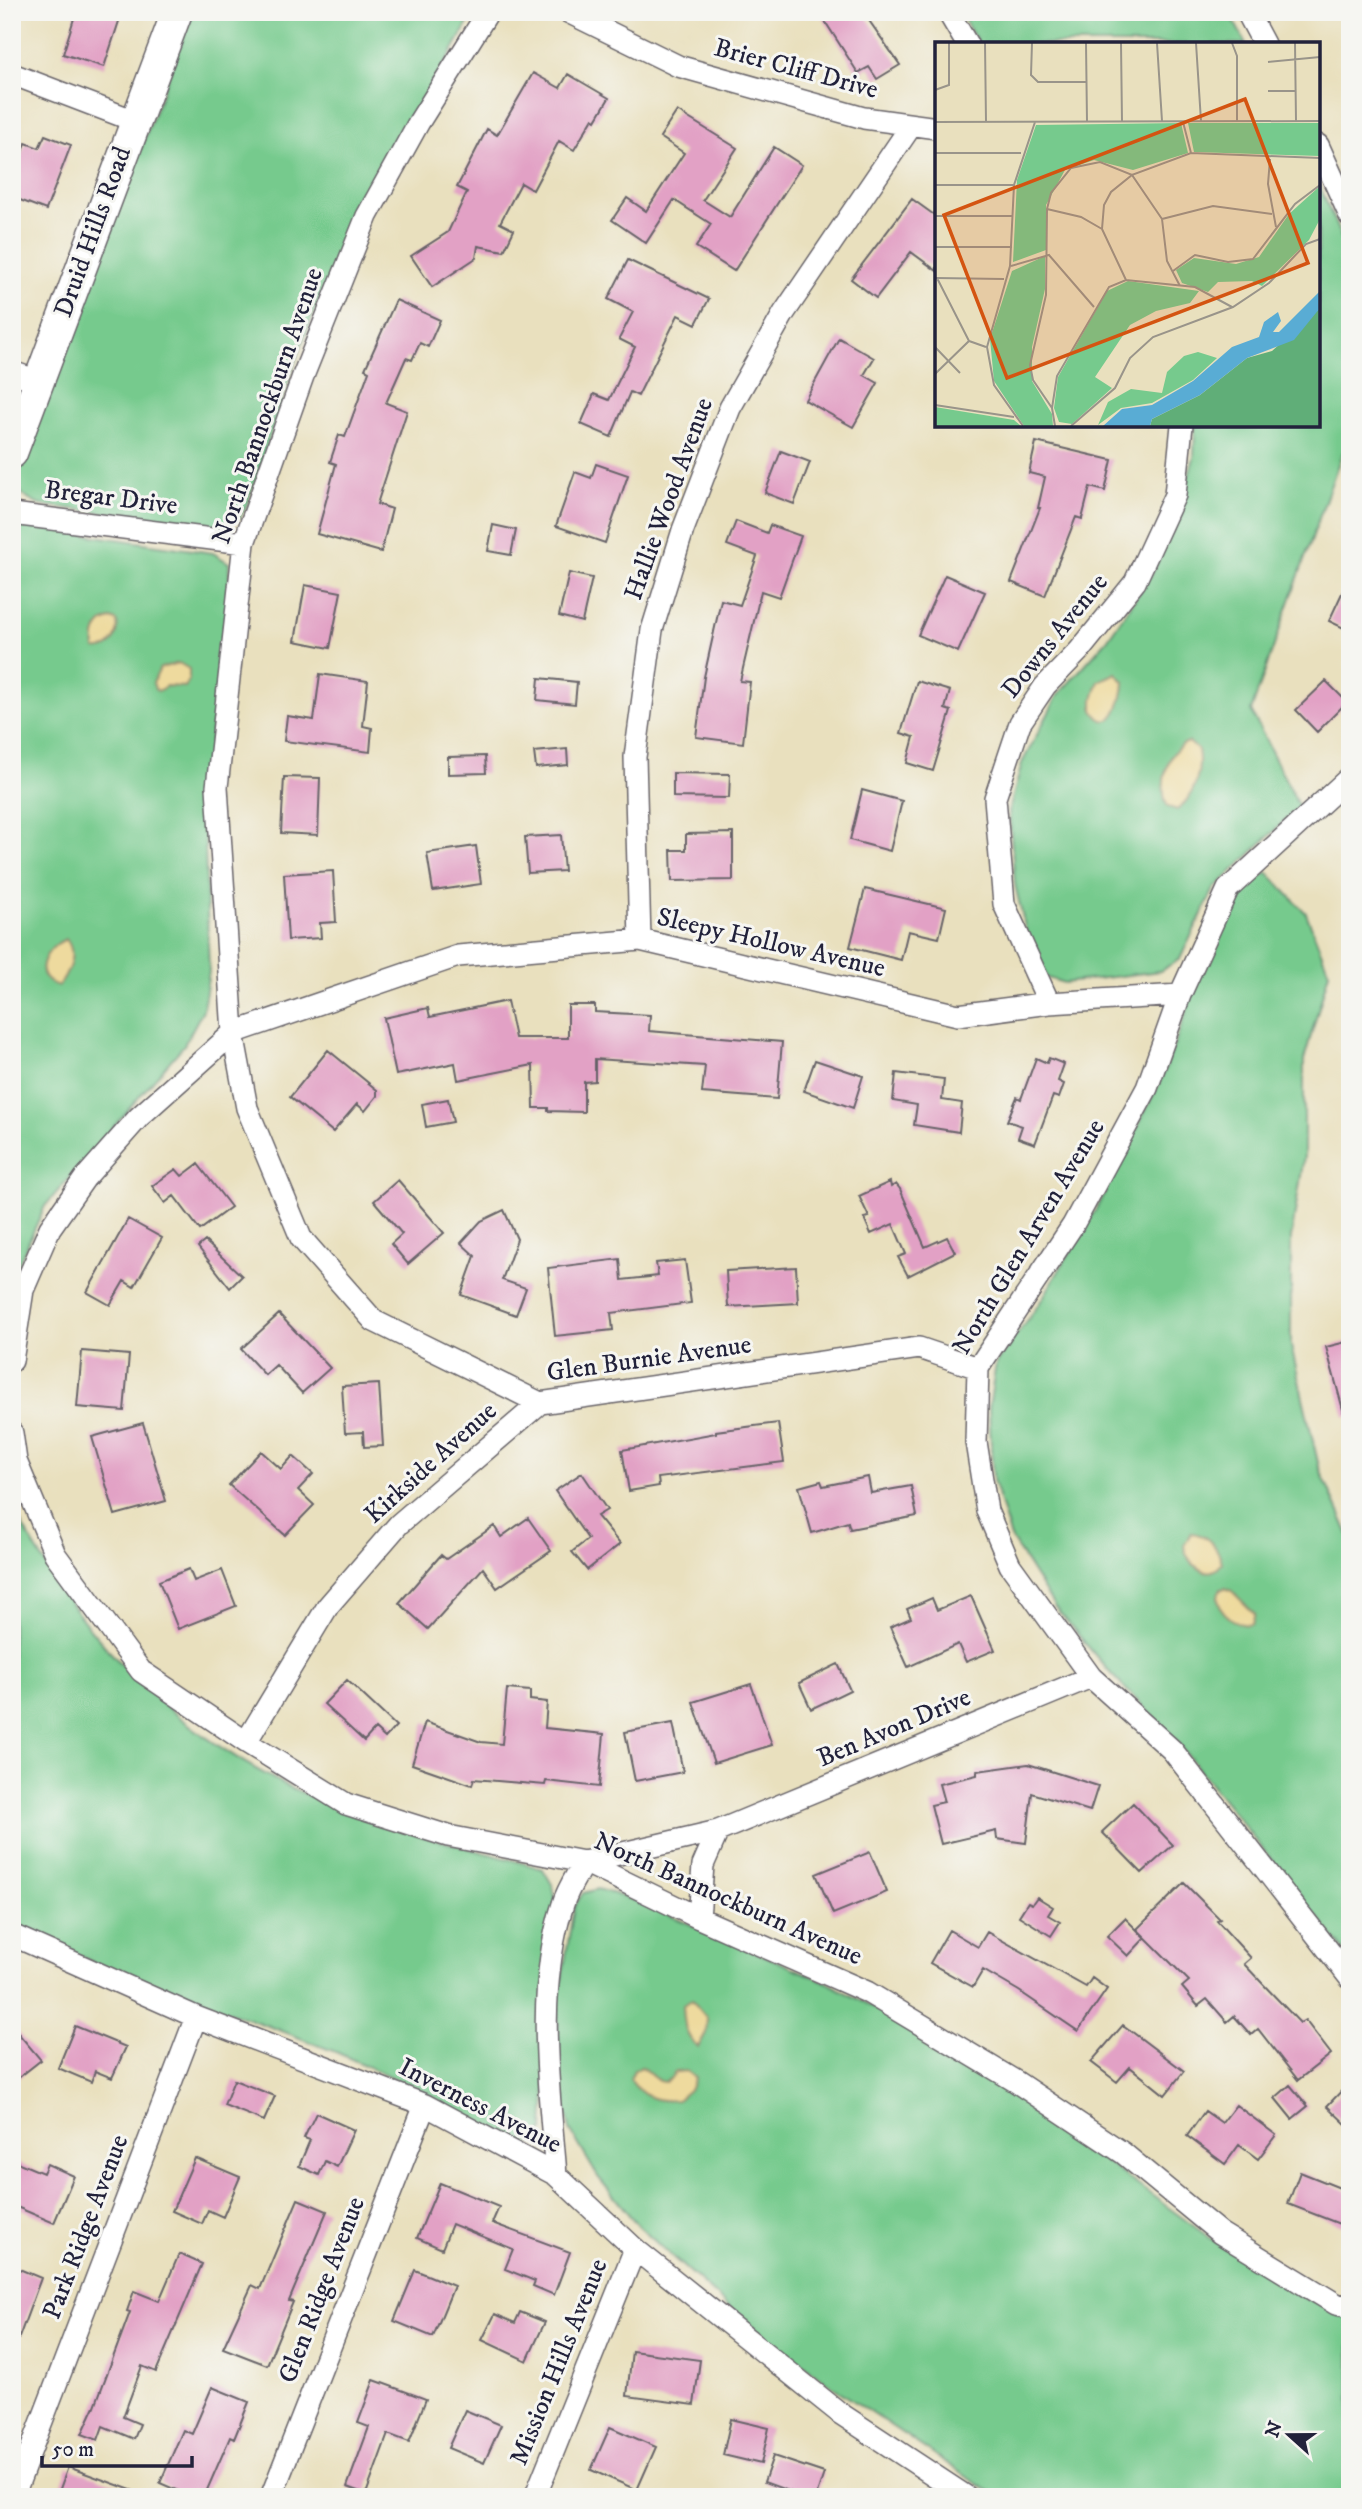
<svg xmlns="http://www.w3.org/2000/svg" width="1362" height="2509" viewBox="0 0 1362 2509" font-family="'IM FELL DW Pica',serif">
<style>
.green{fill:#76ca8d;stroke:#4c7664;stroke-width:2}
.sand{fill:#eeda9e;stroke:#887e6c;stroke-width:2}
.building{fill:#e2a1c5}
.lines{fill:none;stroke-linecap:round;stroke-linejoin:round}
.street-casing{stroke:#686469;stroke-width:24}
.secondary-casing{stroke:#686469;stroke-width:33}
.street{stroke:#fff;stroke-width:21}
.secondary{stroke:#fff;stroke-width:30}
.labels{text-anchor:middle;dominant-baseline:central;stroke-width:6;stroke-linejoin:round;paint-order:stroke}
.street-label{font-size:26px;fill:#22223b;stroke:#f6f6f2}
.inset-road{fill:none;stroke:#99948a;stroke-width:2}
.view{fill:#d45411;fill-opacity:0.15;stroke:#d45411;stroke-width:3.5}
.inset-edge{fill:none;stroke:#22223b;stroke-width:3.5}
</style>
<rect width="100%" height="100%" fill="#f6f6f2"/>
<filter id="ink" filterUnits="userSpaceOnUse"><feTurbulence type="fractalNoise" baseFrequency=".0143" numOctaves="2"/><feDisplacementMap in="SourceGraphic" scale="14" xChannelSelector="R" yChannelSelector="G"/><feConvolveMatrix kernelMatrix="1 2 1 2 8 2 1 2 1" color-interpolation-filters="sRGB"/></filter>
<filter id="wash" filterUnits="userSpaceOnUse"><feTurbulence type="fractalNoise" baseFrequency=".00686" numOctaves="4" result="noise"/><feDisplacementMap in="SourceGraphic" scale="28" xChannelSelector="R" yChannelSelector="G"/><feGaussianBlur stdDeviation="1.57" result="paint"/><feColorMatrix in="noise" values="0 0 0 0 0 0 0 0 0 0 0 0 0 0 0 0 0 1.4 0 .05"/><feComposite in="paint" operator="in"/></filter>
<g filter="url(#wash)">
<rect width="100%" height="100%" fill="#e9e0be"/>
<path class="green" d="M193,12h281c-47,88 -105,170 -144,262 -33,75 -57,154 -83,231l-7,13 -18,9 -182,-22c-14,-5 -21,-12 -26,-26z
M959,12h270l17,32h-267z
M1318,182l32,77v183l-9,14 -90,255 48,96 -85,82 -34,70 -20,12 -96,12 -17,-5 -21,-47 -11,-46 -6,-75 13,-47 36,-68 49,-55 45,-66 23,-49 19,-68 1,-32h123z
M12,524l201,29 16,10v28l-16,122 -9,101 5,158 -6,38 -19,35 -139,161 -29,63 -4,13z
M1267,872l39,41 23,59 -25,88v97l-13,81v108l28,121 31,70v421l-177,-221 -62,-63 -57,-68 -43,-68 -18,-58 -4,-72 7,-45 43,-59 63,-105 62,-126 46,-127 14,-27 21,-30z
M12,1508c25,42 52,91 84,128 65,77 150,137 244,173 66,26 135,39 203,60l10,17 3,15 -12,228 -11,15 -23,-3 -86,-49 -86,-39 -61,-24 -166,-58 -99,-48z
M598,1889l35,11 191,81 55,29 133,83 198,145 92,59 48,17v183h-353l-158,-106 -96,-71 -104,-93 -41,-50 -28,-47 -10,-52 -3,-69 17,-102 9,-14z"/>
<path class="sand" d="M111,619l6,2c3,15 -6,30 -22,28 -2,-14 2,-27 16,-30z
M179,663l10,6v11l-4,7 -19,-1 -8,5 -3,-2 -2,-6 7,-15z
M1116,673l8,9c0,16 -13,58 -31,28v-11l6,-18z
M1189,742l9,8c4,21 -3,46 -21,60l-9,-3c-11,-18 -1,-60 21,-65z
M66,939c12,15 3,33 -7,47 -30,-8 -14,-39 7,-47z
M1191,1533c16,1 28,15 31,30 -13,21 -37,-1 -38,-18z
M1225,1588l7,3 23,23 -3,10c-16,5 -43,-19 -31,-35z
M692,2000l15,18 -1,15 -8,14c-14,-11 -14,-25 -15,-42z
M642,2067c6,5 17,18 25,14 4,-2 6,-6 8,-9l11,-1 9,7 -4,10 -14,12c-21,2 -36,-3 -47,-21l4,-9z"/>
<g id="blocks">
<path class="building" d="M76,12h46l-18,55 -41,-13z
M819,12h44l37,53 -23,14 -8,-12 -11,6z
M533,73l27,15 8,-14 41,24 -13,22 -3,-2 -19,32 -15,-9 -26,49 -12,-7 -21,40 14,7 -10,21 -26,-5 -2,12 -44,29 -21,-31 37,-24 19,-40 -10,-5 30,-58 10,6z
M677,111l60,37 -34,52 27,17 44,-70 28,18 -68,106 -38,-24 15,-23 -37,-24 -28,43 -34,-23 15,-22 19,13 38,-58 -24,-16z
M45,135l26,10 -25,65 -34,-13v-20l14,-34 13,5z
M912,199l25,18v54l-26,-19 -35,46 -25,-19z
M628,260l81,39 -13,25 -18,-9 -40,81 -8,-4 -19,45 -30,-13 13,-30 15,6 26,-53 -16,-8 14,-27 -25,-13z
M396,300l44,20 -12,27 -8,-4 -8,17 -6,-2 -20,45 21,8 -30,93 15,5 -11,43 -64,-18 19,-70 -6,-2 9,-27 6,2 24,-66 -4,-2z
M839,338l35,20 -10,17 14,8 -25,44 -48,-27z
M1036,442l76,18 -7,31 -15,-4 -8,32 -6,-2 -31,79 -34,-14 29,-74h-2l7,-31 -16,-4z
M781,451l29,11 -16,42 -29,-11z
M596,464l32,11 -23,68 -49,-17 19,-54 16,6z
M736,521l31,12 3,-8 31,11 -22,61 -18,-6 -21,90 10,1 -7,61 -47,-6 8,-60 17,-77 19,5 17,-49 -30,-11z
M493,525l23,5 -5,25 -23,-4z
M569,573l23,5 -10,44 -23,-6z
M945,575l40,17 -27,60 -40,-17z
M1350,576v55l-21,-10z
M305,585l36,7 -11,56 -35,-7z
M320,674l48,7 -5,45 9,2 -2,24 -86,-11 3,-25 27,4z
M539,678l38,4 -2,22 -38,-4z
M917,681l33,10 -5,18 6,2 -18,60 -26,-8 7,-26 -13,-4z
M1326,681l21,21 -30,30 -21,-22z
M567,749l1,16 -32,3 -2,-16z
M485,756l1,17 -38,1v-17z
M673,773l57,1 -1,24 -56,-1z
M284,777l36,1 -2,57 -37,-2z
M862,790l40,11 -12,50 -40,-11z
M733,833v47l-61,1 -1,-31h15v-16z
M561,835l3,36 -36,2 -3,-36z
M476,846l5,38 -48,7 -6,-38z
M333,871l3,51 -16,1 1,15 -33,2 -4,-66z
M865,889l81,19 -7,30 -31,-7 -7,29 -51,-13z
M507,1001l8,37h53v-33h27v7l55,3 -1,16 133,11 -5,57 -75,-6 3,-27 -110,-7v22l-11,1v30l-36,-1v-3h-14l-1,-43 -75,15 -3,-17 -59,12 -12,-57 44,-10 2,9z
M328,1050l49,40v6l-12,15 -8,-7 -24,28 -43,-35z
M1036,1058l11,5 2,-5 15,6 -6,17 6,3 -5,14 -6,-2 -18,48 -17,-6 4,-12 -15,-5 10,-24 4,2z
M815,1060l48,16 -10,32 -49,-17z
M896,1073l48,6 -2,21 20,3 -3,29 -45,-7 3,-20 -24,-4z
M448,1099l5,23 -27,5 -4,-23z
M198,1164l33,43 -31,23 -26,-34 -9,7 -13,-17 24,-17 6,7z
M398,1180l46,53 -36,31 -17,-20 11,-10 -28,-33z
M890,1182l1,5 5,-3 4,5 25,58 22,-10 8,15 -47,24 -10,-19 8,-3 -13,-30 -22,10 -7,-16 5,-1 -10,-21z
M504,1210l13,29 -15,41 24,8 -10,27 -55,-20 14,-39 -14,-13 20,-22z
M128,1219l34,19 -28,49 -10,-6 -14,24 -23,-13z
M205,1241l37,35 -12,12 -32,-41z
M620,1259l2,21 36,-4 -2,-13 29,-3 6,43 -80,10 2,17 -58,6 -7,-68z
M796,1267l2,36 -70,4 -2,-36z
M279,1314l51,54 -28,25 -26,-28 -11,10 -24,-26z
M1350,1341v75l-5,1 -19,-70z
M82,1351l47,4 -5,56 -47,-4z
M379,1384l4,62 -19,1 -1,-15 -18,1 -3,-47z
M143,1423l23,78 -51,14 -23,-78z
M778,1423l6,39 -126,16 1,8 -30,5 -7,-41 94,-17v-2z
M261,1451l20,18 12,-13 20,18 -15,16 16,15 -29,30 -56,-50z
M582,1473l25,37 -10,6 23,28 -33,26 -15,-18 16,-13 -33,-48z
M868,1477l3,16 40,-7 6,30 -67,13 -2,-7 -36,11 -13,-46 22,-6 2,5z
M528,1518l23,33 -54,37 -14,-20 -55,61 -29,-26 42,-48 5,4 48,-33 7,11z
M189,1569l5,12 28,-11 14,36 -58,23 -19,-48z
M971,1596l24,54 -29,12 -8,-18 -50,23 -18,-40 21,-9 -4,-9 25,-11 5,12z
M838,1664l12,26 -39,19 -12,-26z
M347,1680l49,46 -11,12 -10,-9 -11,12 -40,-37z
M751,1684l21,61 -58,18 -21,-61z
M507,1689l23,2v9l17,2 -2,26 59,6 -5,53 -53,-6 -1,4 -71,-6 -2,6 -60,-21 13,-42 56,20 21,2z
M673,1723l10,49 -48,9 -10,-49z
M1028,1764l70,22 -8,25 -58,-18 -6,50 -29,-4 -1,-8 -55,13 -10,-39 13,-3 -5,-18 38,-9v-4z
M1133,1803l40,42 -31,28 -40,-41z
M870,1852l17,40 -54,22 -17,-40z
M1184,1883l36,36 -3,2 34,37 -7,6 56,59 5,-3 26,34 -33,26 -40,-51 -7,6 -17,-19 -7,6 -20,-23 -9,7 -16,-19 7,-6 -52,-52z
M1037,1897l16,10 -5,8 12,7 -9,14 -32,-20 9,-14 4,2z
M1125,1918l20,20 -17,18 -21,-20z
M949,1930l29,17 9,-15 99,55 6,-9 15,11 -29,42 -59,-40 -36,-21 -10,17 -43,-24z
M1123,2025l61,46 -19,24 -35,-28 -13,15 -26,-20z
M12,2026l29,34 -29,23z
M75,2026l51,21 -14,31 -17,-7 -4,11 -33,-14z
M234,2080l41,16 -11,25 -40,-16z
M1350,2082v46l-23,-22z
M1290,2085l18,21 -16,13 -17,-21z
M1236,2105l40,30 -18,24 -19,-14 -14,19 -38,-28 18,-25 17,12z
M316,2113l38,17 -17,37 -12,-6 -6,14 -20,-9 11,-26 -6,-2z
M195,2158l45,19 -17,40 -15,-7 -6,14 -30,-13z
M12,2160l31,13 4,-9 27,12 -20,47 -42,-18z
M1300,2172l50,20v36l-62,-24z
M440,2183l59,24 -7,16 78,29 -16,43 -21,-9 2,-5 -30,-12 8,-20 -61,-25 -10,25 -25,-11z
M298,2199l29,12 -38,90 4,1 -26,63 -44,-17 29,-63 8,4z
M179,2254l23,10 -46,108 -14,-6 -19,51 17,7 -6,15 -31,-13 -5,14 -16,-6 13,-28 35,-94 -3,-1 7,-20 25,10z
M12,2266l29,12 -27,73h-2z
M415,2270l39,16 -21,51 -39,-16z
M520,2312l25,10 -18,39 -45,-21 13,-26 20,9z
M632,2351l68,9 -6,45 -67,-9z
M374,2380l52,19 -17,43 -21,-8 -22,60 -19,-7 22,-60 -11,-4z
M212,2387l37,15 -15,37 -4,-2 -26,60h-12l-32,-14 23,-53 9,4z
M465,2410l36,15 -17,38 -36,-15z
M731,2419l38,9 -8,36 -38,-9z
M610,2427l46,20 -19,43 -46,-20z
M773,2456l51,17 -8,24h-11l-41,-15z
M68,2467l77,28 -1,2h-87z"/>
</g>
</g>
<g filter="url(#ink)">
<use href="#blocks" fill-opacity="0" stroke="#686469" stroke-width="2"/>
<g class="lines">
<defs>
<path id="street" d="M568,12l110,54 186,52 73,10
M948,12l19,32
M1247,12l17,32
M12,74l123,47
M1318,145l32,71
M12,372l26,9
M12,514l232,29
M1350,777l-122,112 -48,106 -33,93 -74,137 -95,143 -2,74 11,69 23,54 81,112 81,73 178,228
M640,940l-5,-183 17,-127 31,-100 47,-122 54,-95 127,-187
M1049,1003l-45,-99 -9,-106 25,-75 25,-37 34,-35 56,-69 40,-87 7,-70
M12,1361l11,-71 27,-62 35,-50 54,-61 94,-84 -16,-246 27,-244 59,-167 64,-160 52,-94 69,-110
M978,1368l-59,-20 -379,55 -166,-82 -73,-83 -54,-130 -14,-75 225,-77 182,-16 318,75 91,-12 131,-8
M12,1433l4,28 39,93 86,117 105,71 100,62 102,32 136,26 115,56 168,74 148,89 108,72 97,80 116,71 14,3
M246,1742l82,-136 71,-82 141,-121
M699,1918l4,-53 15,-34
M12,1935l184,82 229,88 131,70 79,74 206,165 126,83
M556,2175c-7,-88 -21,-184 7,-271 4,-14 14,-29 21,-42l134,-31 373,-154
M13,2497l183,-480
M271,2497l154,-392
M535,2497l100,-248"/>
<path id="secondary" d="M12,453l165,-441"/>
</defs>
<use href="#street" class="street-casing"/>
<use href="#secondary" class="secondary-casing"/>
<use href="#street" class="street"/>
<use href="#secondary" class="secondary"/>
</g>
</g>
<g class="labels">
<g class="street-label">
<text transform="translate(796 69) rotate(15)">Brier Cliff Drive</text>
<text transform="translate(93 232) rotate(-70)">Druid Hills Road</text>
<text transform="translate(268 406) rotate(-71)">North Bannockburn Avenue</text>
<text transform="translate(111 498) rotate(7)">Bregar Drive</text>
<text transform="translate(669 499) rotate(-70)">Hallie Wood Avenue</text>
<text transform="translate(1055 636) rotate(-51)">Downs Avenue</text>
<text transform="translate(771 943) rotate(13)">Sleepy Hollow Avenue</text>
<text transform="translate(1029 1237) rotate(-59)">North Glen Arven Avenue</text>
<text transform="translate(649 1359) rotate(-8)">Glen Burnie Avenue</text>
<text transform="translate(431 1463) rotate(-42)">Kirkside Avenue</text>
<text transform="translate(894 1728) rotate(-23)">Ben Avon Drive</text>
<text transform="translate(728 1899) rotate(24)">North Bannockburn Avenue</text>
<text transform="translate(480 2106) rotate(27)">Inverness Avenue</text>
<text transform="translate(86 2227) rotate(-69)">Park Ridge Avenue</text>
<text transform="translate(322 2290) rotate(-69)">Glen Ridge Avenue</text>
<text transform="translate(559 2362) rotate(-68)">Mission Hills Avenue</text>
</g>
</g>
<g transform="translate(935 42)">
<rect width="385" height="385" fill="#e9e0be"/>
<path d="M246,81l7,30 -55,17 -39,-10 -29,10 -19,35v45l-33,12 4,-82 19,-55zM253,81h132v33l-126,-4zM385,144v33l-11,21 -47,46 -10,-5 -34,1 -10,10 -26,-9 -6,-13 18,-12 42,6 23,-7 30,-43zM110,214v33l-13,58v34l20,33 1,12h-29l-30,-45 -4,-42 22,-68zM193,239l71,10 -9,12 -34,8 -26,14 -35,52 17,11 -40,36 -13,-2 -5,-14 4,-31 49,-86zM263,310l19,6 -24,22 -41,23 -31,5 -23,17 10,-23 23,-13 31,4 5,-21 17,-16zM0,365l79,13 7,6h-86z" fill="#76ca8d"/>
<path d="M385,266v118h-170l2,-7 48,-24 47,-37 25,-7z" fill="#60ae78"/>
<path d="M385,249v17l-26,32 -47,18 -47,37 -48,24 -2,7h-47l19,-17 30,-4 41,-24 39,-34 27,-10 5,-15 14,-10 3,9 -8,11h6z" fill="#59acd4"/>
<path class="inset-road" d="M50,1l1,79M97,1l-1,32 7,7h49M151,1l1,79M186,1l1,79M222,1l5,78M261,1l5,78M297,1l5,13v65M360,1l1,78M333,20l52,-5M0,48l14,-5v-42M333,49h28M0,80l385,-1M248,80l8,31M0,111h86M335,117l-2,25 8,43M0,143h79M112,167l34,8 21,12M0,174h77M227,177l51,-13 59,8M0,205h77M76,224l38,-11 45,52M238,229l22,-16 33,7 25,-3 42,-55 25,-19M1,236l68,1M2,236l32,63M191,238l-24,-51 2,-24 7,-13 21,-17 30,44 5,42 13,25M0,305l25,26M0,332l34,-33 17,6M0,363l79,12M117,366l-19,-28 -3,-15 16,-70 1,-86 4,-16 20,-25 29,-6 32,13 59,-22 129,5M88,384l-29,-41 -7,-38 23,-81 4,-81 21,-63M120,384l-3,-18 5,-32 52,-89 17,-7 69,7 37,20M136,384l44,-38 15,-30 23,-21 80,-30 36,-24 37,-39 14,-5"/>
<path class="view" d="M310,57l63,164 -301,115 -63,-163z"/>
<rect width="385" height="385" class="inset-edge"/>
</g>
<rect width="1362" height="2509" fill="none" stroke="#f6f6f2" stroke-width="42"/>
<g transform="translate(1289 2435) rotate(291)" stroke="#f6f6f2" stroke-width="5" paint-order="stroke">
<path d="M0-5L12 26L0 18L-12 26Z" fill="#22223b"/>
<text y="-10" font-size="19" font-weight="bold" text-anchor="middle" fill="#22223b">N</text>
</g>
<path d="M42 2456v10h150v-10" fill="none" stroke="#22223b" stroke-width="3.5"/>
<text x="52" y="2456" font-size="21" fill="#22223b" stroke="#f6f6f2" stroke-width="5" paint-order="stroke">50 m</text>
</svg>
